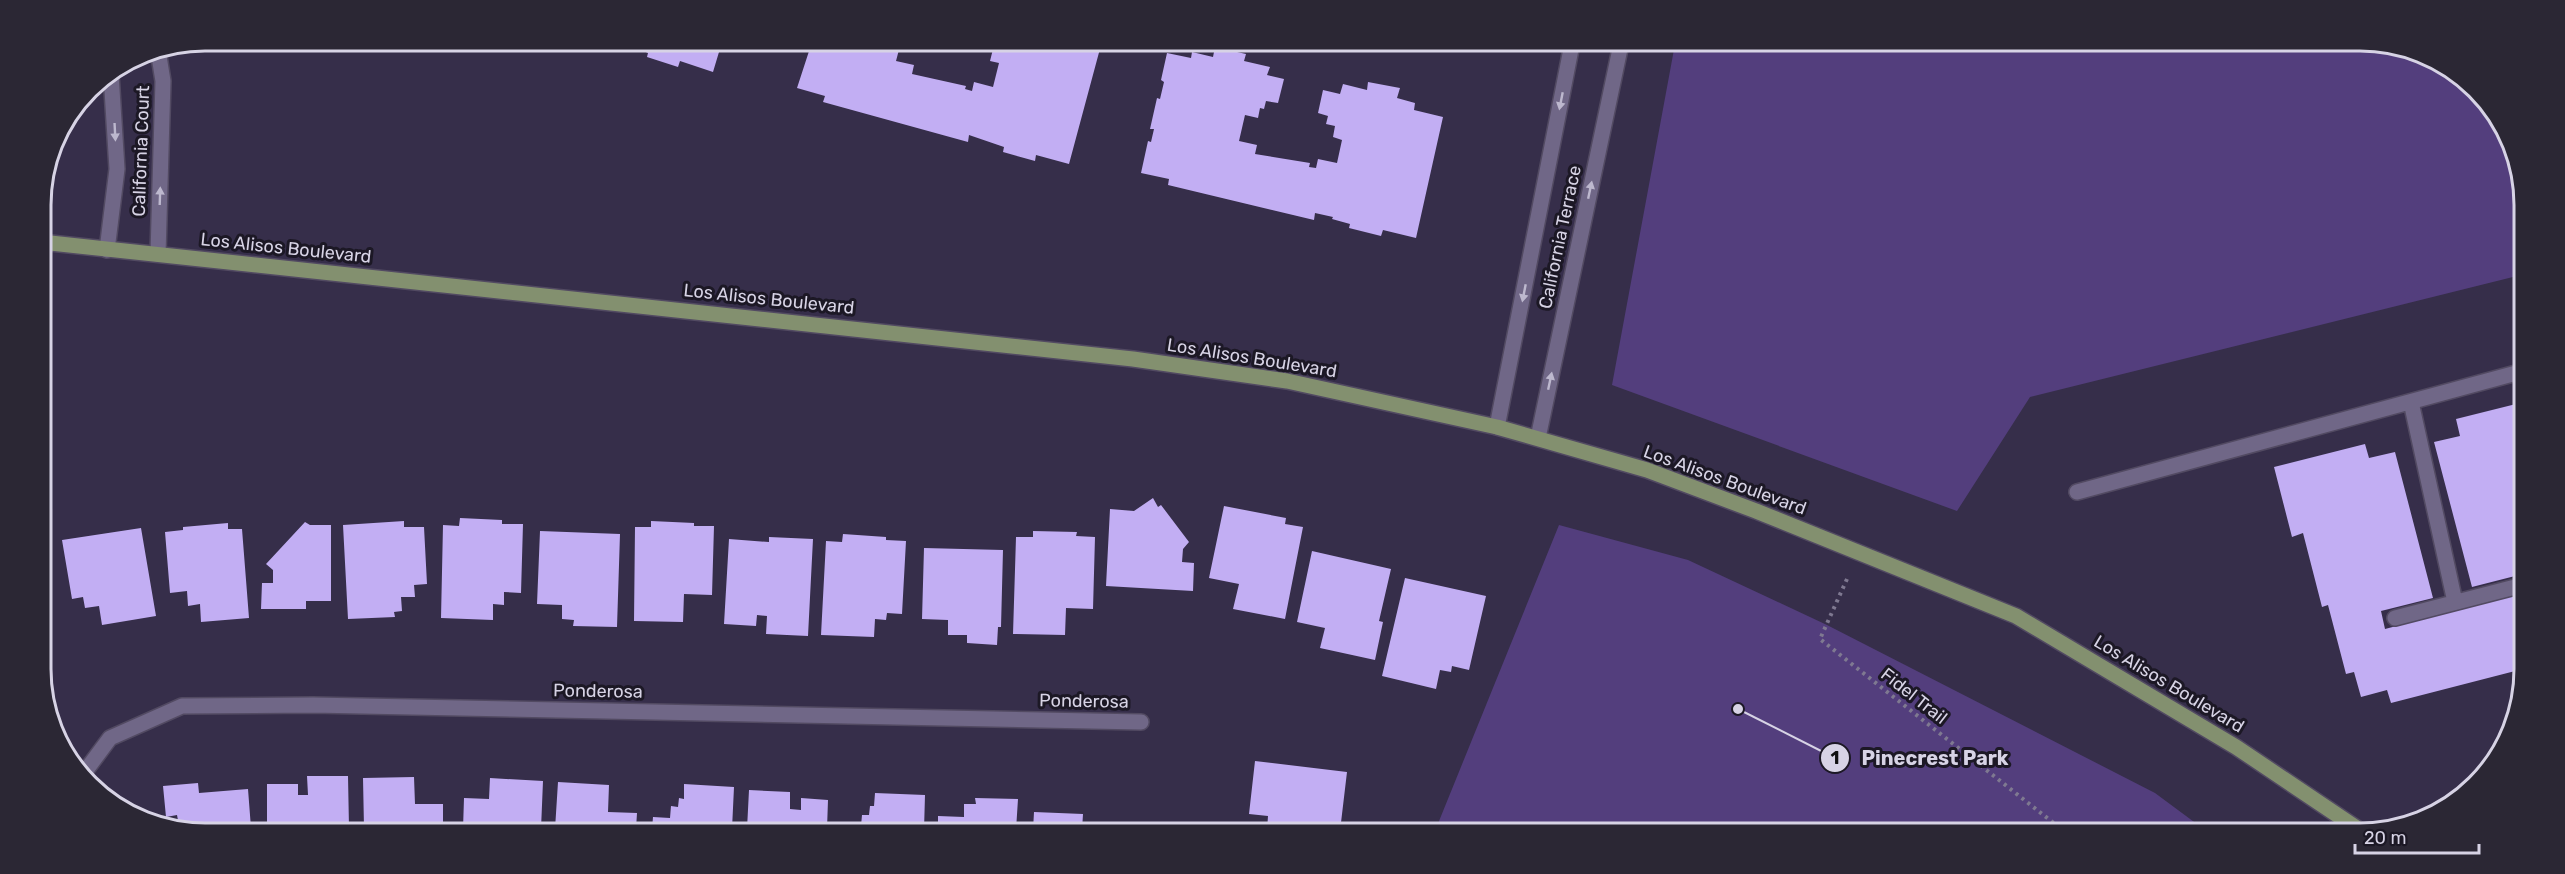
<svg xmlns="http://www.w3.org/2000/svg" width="2565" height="874" viewBox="0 0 2565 874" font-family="Rubik,sans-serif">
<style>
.green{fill:#533e7d}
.building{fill:#c2aef3}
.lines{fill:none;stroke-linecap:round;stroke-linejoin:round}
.minor-casing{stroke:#524a62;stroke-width:18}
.major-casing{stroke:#524a62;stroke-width:18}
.path{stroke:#7f7991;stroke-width:4;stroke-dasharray:3 4.5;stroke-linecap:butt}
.minor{stroke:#706787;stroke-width:15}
.major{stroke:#83906f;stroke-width:15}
.oneway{fill:#bdb8ce}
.labels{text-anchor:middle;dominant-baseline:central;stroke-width:6;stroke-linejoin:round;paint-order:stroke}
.street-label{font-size:18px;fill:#d7d3e5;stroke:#1c1825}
.rim{fill:none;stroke:#d7d3e5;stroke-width:3}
.leader{fill:none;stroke:#d7d3e5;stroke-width:2}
.callout-dot{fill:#d7d3e5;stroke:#1c1825;stroke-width:2}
.mark-label{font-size:18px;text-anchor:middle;font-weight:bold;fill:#111}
.callout-label{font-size:20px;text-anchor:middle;font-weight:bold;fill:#d7d3e5;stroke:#1c1825;stroke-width:6;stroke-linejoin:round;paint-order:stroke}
</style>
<rect width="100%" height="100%" fill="#362e4a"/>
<path class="green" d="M1675,44l728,2 80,50 38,78v101l-491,122 -73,114 -345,-126z
M1559,525l129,35 139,65 328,168 54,40 -774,-2z"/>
<path class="building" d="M624,42h98l-9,30 -33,-11 -2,6 -31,-10 1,-4z
M809,42h92l-5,19 18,4 -2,9 54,12 -1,3 7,2 2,-9 19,5 6,-24 -9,-2 3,-12 -9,-2 1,-4h109l7,2 -32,119 -33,-9 -1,6 -32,-9 1,-5 -35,-12 -1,7 -145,-40 2,-6 -28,-8 14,-43h-3z
M1215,47l31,7 -2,7 26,6 -3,8 17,4 -6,24 -12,-2 -2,8 -4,-1 -2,10 -13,-3 -6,26 18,4 -2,9 55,9 -1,4 7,1 2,-9 19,4 5,-23 -9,-3 2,-11 -9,-2 2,-8 -10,-3 5,-23 17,4 3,-10 24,6 1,-8 32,6 -3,10 18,5 -1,7 29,7 -27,121 -33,-8 -2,6 -32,-8 1,-4 -18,-5 1,-2 -18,-4 -1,7 -146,-35 1,-6 -28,-6 7,-32 3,1 3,-13h-4l7,-31 3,1 4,-17 -3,-2 6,-27 24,5 1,-6 21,5z
M2520,403l-1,172 -47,12 -38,-145 26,-6 -4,-17z
M2365,444l4,14 26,-6 38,146 -52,13 4,18 134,-35v76l-128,33 -4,-13 -26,7 -7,-25 -8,2 -18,-69 -6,2 -19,-74 -11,4 -18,-70z
M1153,498l5,9 3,-2 28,37 -6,7 -1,13 12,1 -1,28 -87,-5 4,-77 24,2z
M1224,506l62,12 -1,6 18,3 -18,92 -52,-10 6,-25 -30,-6z
M460,518l42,2v4h21l-2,69 -17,-1v13l-11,-1v16l-52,-2 2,-93 16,1z
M404,521v6h20l3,57 -13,1 1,12h-14l1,14 -8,1 1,5 -47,2 -5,-94z
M651,521l43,2v3h20l-2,69 -28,-1 -1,28 -49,-1 1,-94h16z
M305,522l5,3h21v76h-25v8h-45l1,-26h11v-13l-7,-6z
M228,523v6h14l7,89 -48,4 -1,-18 -12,2 -1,-15 -17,2 -5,-61 18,-2v-3z
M141,528l15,88 -54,9 -3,-19 -14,2 -2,-11 -11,2 -10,-59z
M540,531l80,3 -3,93 -44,-1 1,-6 -12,-1v-14l-25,-1z
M1033,531l44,1 -1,4 19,1 -2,72 -27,-1 -1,27 -52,-1 3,-97h17z
M843,534l43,3v3l20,1 -4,73 -15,-1 -1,7 -11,-1 -1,18 -53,-2 5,-94 16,1z
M769,537l44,2 -5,97 -42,-2 1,-18 -10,-1 -1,11 -32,-2 5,-85 40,3z
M924,548l79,2 -2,77h-3l-1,18 -30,-2v-8h-19v-15l-26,-1z
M1312,551l79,18 -12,52 4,1 -8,38 -55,-12 5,-20 -28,-6z
M1405,578l81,18 -17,74 -17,-4 -1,6 -11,-2 -4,19 -54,-13z
M1255,761l92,11 -7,59 -73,-1 1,-14 -19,-2z
M307,776h41l1,52h-82v-44h31v11h10z
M414,777l1,27h28v24h-79l-1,-50z
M490,778l53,3 -2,48h-78l1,-31 25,1z
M558,782l51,3 -1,27 29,1 -1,16h-81z
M198,783l1,10 49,-4 3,39h-74l2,-2 -2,-11 -11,2 -3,-31z
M684,784l50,3 -2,42h-80l1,-12 17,1 1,-12 7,1 1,-9 5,1z
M749,790l41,2v17l11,1v-12l27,2 -1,29h-80z
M875,793l50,2 -1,35 -82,-1 1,-5 18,2 1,-11h7l1,-9h4z
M975,798l43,1 -2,31h-78v-14l26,1v-13h12z
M1034,812l49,2 -1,16h-49z"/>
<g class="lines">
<defs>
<path id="minor" d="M107,250l10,-81 -6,-95
M158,254l5,-173 -5,-31
M2411,402l44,200
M1497,427l75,-383
M1538,438l83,-394
M2077,492l443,-120
M2395,618l124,-32
M81,777l29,-39 72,-32 131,-1 828,17"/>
<path id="major" d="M41,242l1092,117 154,22 210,46 150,43 109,41 260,105 220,131 128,86"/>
</defs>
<use href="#minor" class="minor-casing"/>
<use href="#major" class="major-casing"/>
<path class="path" d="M1847,579l-27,60 245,193"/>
<use href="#minor" class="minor"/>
<use href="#major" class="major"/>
</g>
<defs><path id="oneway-solid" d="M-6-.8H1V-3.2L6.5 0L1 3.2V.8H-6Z" transform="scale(1.5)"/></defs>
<g class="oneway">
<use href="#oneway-solid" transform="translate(1561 101) rotate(101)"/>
<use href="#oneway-solid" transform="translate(115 132) rotate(87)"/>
<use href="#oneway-solid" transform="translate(1590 190) rotate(-78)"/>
<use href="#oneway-solid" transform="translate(160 196) rotate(-88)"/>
<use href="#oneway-solid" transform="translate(1524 293) rotate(101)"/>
<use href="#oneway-solid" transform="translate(1550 381) rotate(-78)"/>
</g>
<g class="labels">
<g class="street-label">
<text transform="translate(141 151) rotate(-88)">California Court</text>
<text transform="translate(1560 237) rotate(-78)">California Terrace</text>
<text transform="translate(286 248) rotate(6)">Los Alisos Boulevard</text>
<text transform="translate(769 299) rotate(6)">Los Alisos Boulevard</text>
<text transform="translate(1252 358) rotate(9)">Los Alisos Boulevard</text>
<text transform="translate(1725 480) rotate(20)">Los Alisos Boulevard</text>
<text transform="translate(2169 684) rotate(31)">Los Alisos Boulevard</text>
<text transform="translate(598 691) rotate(1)">Ponderosa</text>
<text transform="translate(1914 696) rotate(38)">Fidel Trail</text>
<text transform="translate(1084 701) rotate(1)">Ponderosa</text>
</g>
</g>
<path d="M0 0H2565V874H0ZM205 51H2360A154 154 0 0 1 2514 205V669A154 154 0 0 1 2360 823H205A154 154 0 0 1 51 669V205A154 154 0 0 1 205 51Z" fill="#2b2734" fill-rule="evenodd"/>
<path class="rim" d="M205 51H2360A154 154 0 0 1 2514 205V669A154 154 0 0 1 2360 823H205A154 154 0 0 1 51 669V205A154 154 0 0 1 205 51Z"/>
<path class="leader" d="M1738 709L1835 758"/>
<g class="callout-dot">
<circle cx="1738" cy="709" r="6"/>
<circle cx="1835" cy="758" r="15"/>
</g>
<g class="mark-label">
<text x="1835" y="764">1</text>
</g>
<g class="callout-label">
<text x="1935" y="765">Pinecrest Park</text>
</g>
<path d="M2355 844v9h124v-9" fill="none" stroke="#d7d3e5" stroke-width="3"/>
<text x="2364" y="844" font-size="18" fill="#d7d3e5" stroke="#1c1825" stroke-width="4.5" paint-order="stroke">20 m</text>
</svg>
